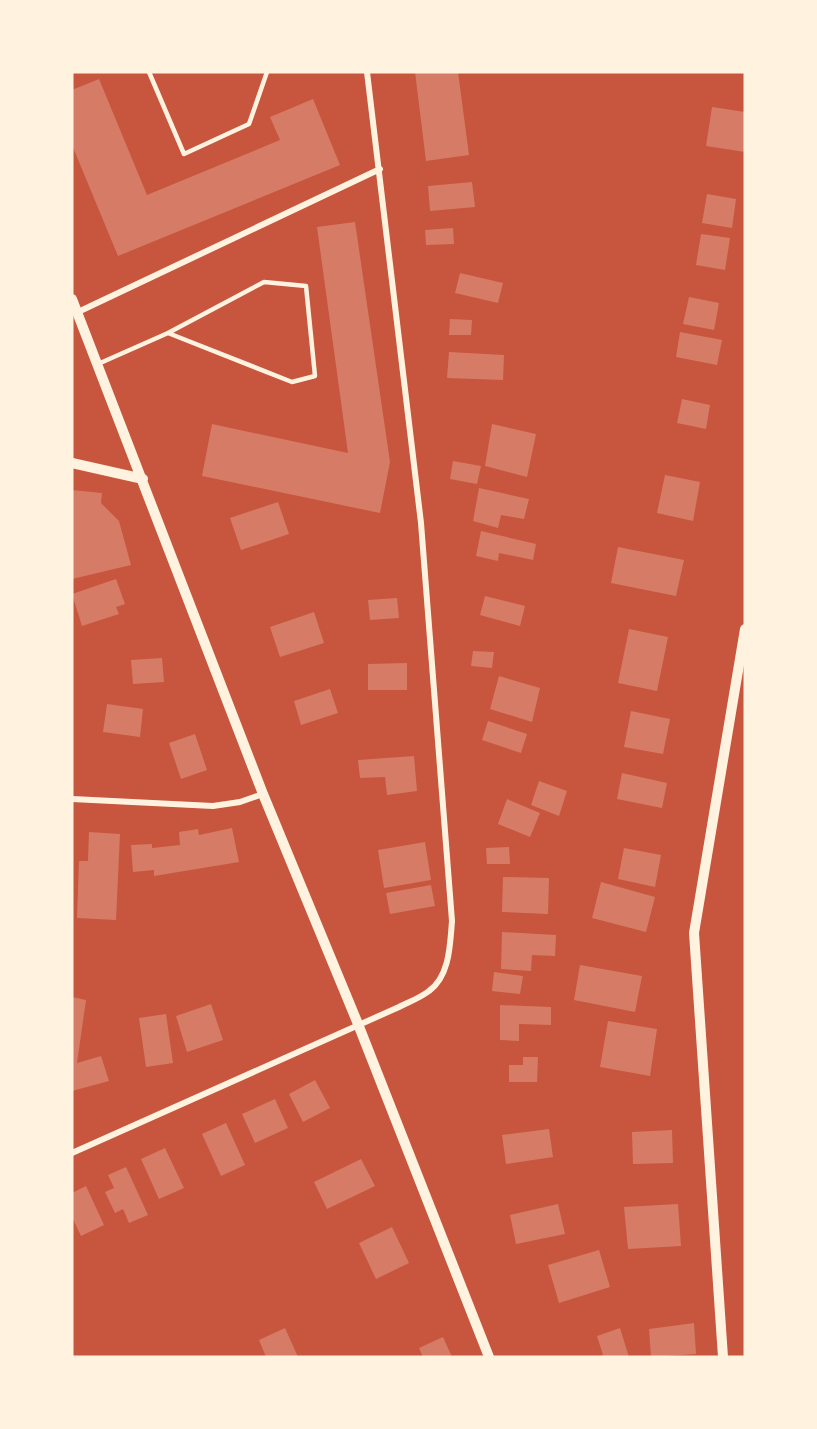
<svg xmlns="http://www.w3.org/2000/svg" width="817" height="1429" viewBox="0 0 817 1429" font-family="Helvetica,sans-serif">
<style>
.building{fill:#d67c66}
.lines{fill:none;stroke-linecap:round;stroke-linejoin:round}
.service{stroke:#fff3e0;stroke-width:4.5}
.minor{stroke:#fff3e0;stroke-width:6}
.tertiary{stroke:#fff3e0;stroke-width:10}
</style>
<rect width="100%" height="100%" fill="#c8553d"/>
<path class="building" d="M415,72h43l11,83 -43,6z
M99,79l48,116 133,-55 -10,-23 43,-18 27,66 -222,91 -46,-111v-55z
M712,107l33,5v40l-39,-6z
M472,182l3,25 -45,4 -2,-25z
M707,194l29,5 -4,29 -30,-5z
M355,222l35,240 -10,51 -178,-37 10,-52 136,29 -31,-226z
M453,228l1,16 -28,1 -1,-15z
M701,234l29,4 -5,32 -29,-5z
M460,273l43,10 -5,20 -43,-10z
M689,297l30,6 -5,27 -31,-6z
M450,319l22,1 -1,15h-22z
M680,332l42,8 -5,25 -41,-8z
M449,352l55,3 -1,25 -56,-2z
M682,399l28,6 -4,24 -29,-6z
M492,424l44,10 -9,43 -42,-11z
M453,461l28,5 -4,18 -27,-5z
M665,475l35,7 -7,39 -36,-8z
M479,488l50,11 -5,20 -23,-4 -3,13 -25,-7z
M72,490l30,3 -1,10 18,18 12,44 -59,14z
M278,502l11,32 -48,16 -11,-32z
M481,531l55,13 -3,16 -34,-7 -1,8 -22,-5z
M618,547l66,13 -8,36 -65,-13z
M116,579l9,25 -9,3 3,7 -37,12 -10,-32z
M485,596l40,10 -5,20 -40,-11z
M397,598l2,20 -29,2 -2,-20z
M314,612l10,31 -44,14 -10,-30z
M629,629l39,8 -11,54 -39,-8z
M473,651l21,1 -2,16 -21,-2z
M162,658l2,24 -31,2 -2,-24z
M407,663v27h-39v-26z
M499,676l41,12 -8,34 -42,-13z
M330,689l8,24 -37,12 -7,-24z
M107,704l36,5 -3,28 -37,-5z
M631,711l39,8 -7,35 -39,-7z
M488,721l39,13 -6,19 -39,-13z
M195,734l12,36 -26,9 -12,-36z
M414,756l3,35 -30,4 -2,-18 -25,1 -2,-18z
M622,773l45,10 -5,25 -45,-9z
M539,781l28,10 -8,25 -28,-11z
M507,799l33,14 -10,24 -32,-13z
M232,828l7,34 -85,14v-6l-21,2 -2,-27 21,-1v4l28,-3 -1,-13 19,-3 1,6z
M89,832l31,2 -4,86 -39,-2 2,-57h9z
M425,842l6,38 -47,8 -6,-38z
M509,847l1,17h-23l-1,-16z
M624,848l37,7 -6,32 -37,-8z
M503,877l46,1 -1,36 -46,-2z
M601,882l54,15 -9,35 -54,-14z
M431,885l4,21 -45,8 -4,-21z
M502,932l54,3 -1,21 -23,-1 -1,16 -30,-2z
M580,965l62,11 -7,36 -61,-12z
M494,972l29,4 -3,18 -28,-3z
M72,997l14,3 -9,63 24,-7 8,25 -37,10z
M211,1004l12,36 -36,12 -11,-36z
M500,1005l51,2v18l-32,-1v17l-19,-1z
M166,1014l7,49 -27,4 -7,-49z
M608,1021l49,8 -7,47 -50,-9z
M523,1057h15l-1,25h-28v-17h14z
M315,1080l15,28 -27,14 -14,-28z
M275,1099l13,29 -33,15 -13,-29z
M226,1123l19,42 -24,11 -19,-42z
M549,1129l4,28 -47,7 -4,-29z
M672,1130l1,33 -40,1 -1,-32z
M165,1148l19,40 -25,11 -18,-40z
M361,1159l14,27 -48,23 -13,-27z
M126,1167l22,48 -19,8 -6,-14 -8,4 -10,-21 9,-4 -6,-13z
M86,1186l18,39 -23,11 -9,-19v-24z
M558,1204l7,30 -49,10 -6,-29z
M678,1204l3,42 -53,3 -4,-42z
M392,1227l17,36 -33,16 -17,-36z
M599,1250l11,37 -51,16 -11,-38z
M694,1323l2,31 -45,3 -2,-28z
M285,1328l13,29h-32l-7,-17z
M620,1328l9,29h-32l6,-2 -6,-19z
M443,1337l9,20h-29l-4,-9z"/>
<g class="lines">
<path class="service" d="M149,72l35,82 65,-30 18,-52
M98,364l70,-31 124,49 23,-6 -9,-90 -42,-4 -96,51"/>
<path class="minor" d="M78,312l302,-143
M72,799l141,7 27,-4 23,-8
M72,1153l327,-146c10,-5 21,-9 30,-16 21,-15 21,-47 23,-70l-31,-398 -54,-451"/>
<path class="tertiary" d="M72,299l191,495 95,230 131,333
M72,463l71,16
M723,1357l-29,-424 51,-304"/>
</g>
<rect width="817" height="1429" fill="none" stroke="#fff3e0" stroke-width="147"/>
</svg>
